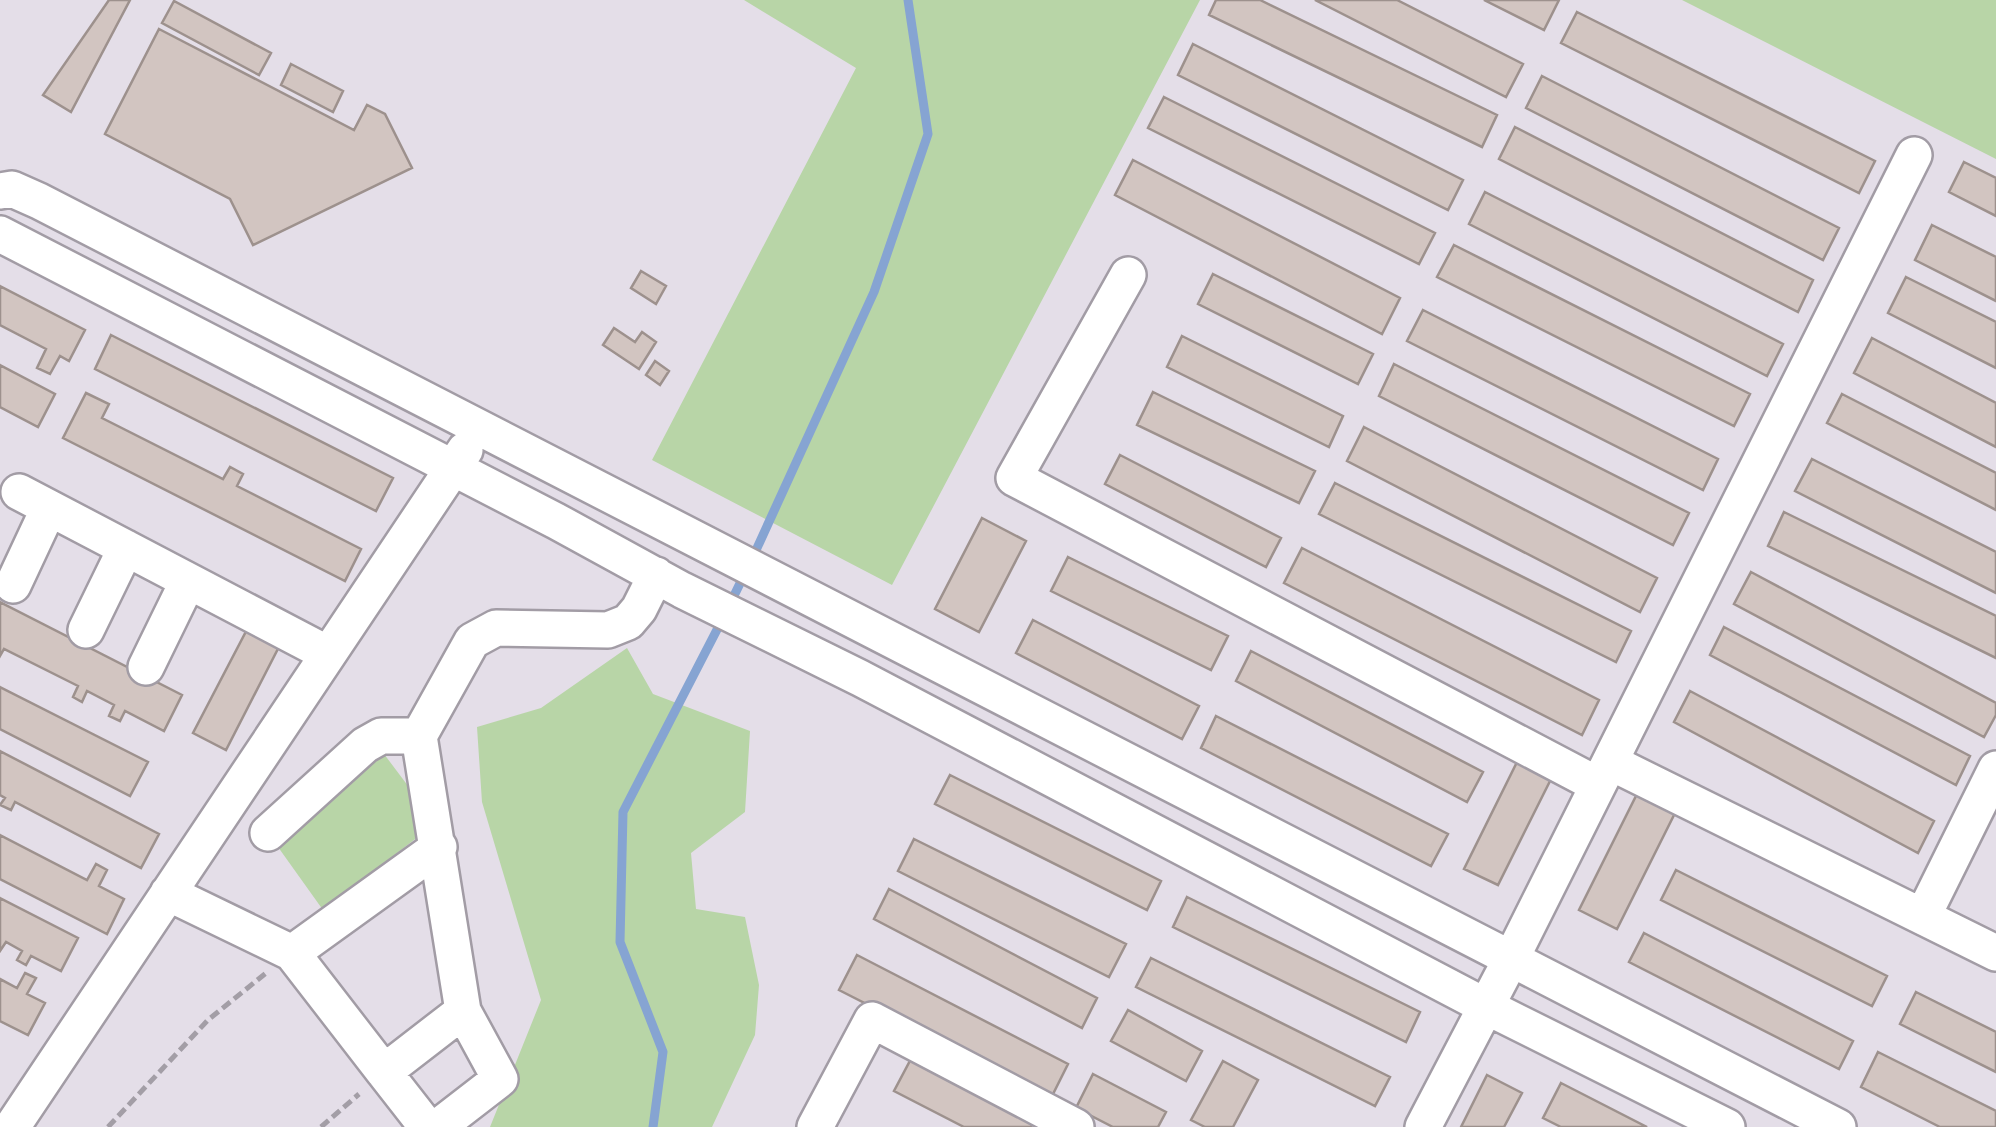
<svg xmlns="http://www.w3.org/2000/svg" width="1996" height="1127" viewBox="0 0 1996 1127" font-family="Roboto,sans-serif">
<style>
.green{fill:#b8d5a7}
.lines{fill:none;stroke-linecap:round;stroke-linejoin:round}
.stream{stroke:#86a4d2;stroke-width:9}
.building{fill:#d2c5c1;stroke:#9d918d;stroke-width:2.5}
.minor-casing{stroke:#a29ca5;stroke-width:40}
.path{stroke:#a39ea6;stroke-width:5;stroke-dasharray:10 5;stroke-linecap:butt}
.minor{stroke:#fff;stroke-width:35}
</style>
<rect width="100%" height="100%" fill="#e4dee8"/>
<path class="green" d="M744,0h456l-308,585 -240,-125 204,-392z
M1682,0h314v159z
M627,648l26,46 97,37 -5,81 -54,41 5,56 49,8 14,68 -4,50 -43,92h-222l51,-127 -59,-198 -5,-75 64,-19z
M384,754l52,69 -113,87 -50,-70z"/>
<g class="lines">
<path class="stream" d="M752,559l122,-267 54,-158 -20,-134
M730,604l15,-31
M653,1127l10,-75 -43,-110 3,-130 100,-194"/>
</g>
<path class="building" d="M109,0h21l-59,112 -28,-17z
M1216,0h44l237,115 -15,32 -273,-132z
M1315,0h82l126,64 -17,33z
M1484,0h75l-15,30z
M174,1l97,52 -12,22 -97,-52z
M1577,12l298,149 -16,32 -298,-150z
M159,29l195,101 13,-25 18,9 27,54 -159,77 -23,-46 -125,-65z
M1193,44l270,136 -15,30 -270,-135z
M291,64l52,27 -10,21 -52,-27z
M1542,76l297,152 -16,32 -297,-152z
M1164,97l271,136 -16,31 -271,-136z
M1515,127l298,153 -15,32 -299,-153z
M1133,160l267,138 -18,36 -267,-139z
M1964,162l32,16v38l-47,-24z
M1485,192l298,152 -16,32 -298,-152z
M1932,225l64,32v44l-81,-41z
M1454,245l296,149 -16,32 -297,-149z
M641,271l25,15 -10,18 -25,-16z
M1213,274l160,80 -15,30 -160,-80z
M1906,277l90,45v46l-108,-55z
M0,286l85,44 -16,31 -9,-5 -10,18 -13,-6 9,-19 -46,-24z
M1423,310l295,149 -15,31 -296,-149z
M614,328l21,14 7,-10 14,10 -17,27 -36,-24z
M111,335l282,143 -17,33 -281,-142z
M1182,336l161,80 -14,31 -162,-80z
M1872,338l124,65v44l-142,-74z
M655,361l14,10 -9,14 -14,-10z
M1394,364l295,149 -16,32 -294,-149z
M0,365l55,29 -17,33 -38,-20z
M1153,392l162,79 -16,32 -162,-78z
M86,393l23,11 -7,14 121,61 7,-12 13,7 -6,12 124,63 -16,32 -282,-143z
M1842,394l154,79v37l-169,-87z
M1364,427l293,151 -17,34 -293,-151z
M1120,455l161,83 -15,29 -161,-83z
M1812,459l184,93v41l-201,-102z
M1335,483l296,148 -15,31 -297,-148z
M1784,512l212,104v42l-228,-112z
M982,518l44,23 -47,91 -44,-23z
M1302,548l297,152 -17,35 -298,-152z
M1068,557l160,79 -17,34 -160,-79z
M1751,572l245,131v12l-12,22 -250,-133z
M0,602l182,93 -18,36 -39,-20 -5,10 -11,-5 5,-11 -27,-14 -5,11 -9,-5 5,-11 -74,-37 -4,7z
M252,620l32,17 -58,113 -33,-17z
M1033,620l166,86 -17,33 -166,-86z
M1724,627l246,129 -14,29 -246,-130z
M1251,651l232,121 -16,30 -231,-121z
M0,687l148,75 -18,34 -130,-67z
M1690,691l244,130 -16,32 -244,-131z
M1216,716l232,118 -17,32 -230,-118z
M0,751l159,83 -18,34 -126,-66 -4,8 -11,-5 5,-7 -5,-3z
M1519,758l34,17 -55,110 -34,-16z
M950,775l211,106 -14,29 -212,-106z
M1638,792l38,19 -59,118 -38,-19z
M0,835l87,45 9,-16 11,6 -8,16 25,13 -17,35 -107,-55z
M914,839l212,105 -17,33 -211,-106z
M1676,870l211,106 -15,30 -211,-106z
M889,889l208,109 -15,30 -208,-109z
M1187,897l233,115 -14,30 -233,-115z
M0,898l78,40 -17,33 -30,-15 -5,9 -9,-5 5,-9 -16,-9 -6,9z
M1644,933l209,108 -14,28 -210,-107z
M857,955l211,109 -17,34 -212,-108z
M1151,958l239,119 -15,29 -239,-119z
M25,973l11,5 -9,16 18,9 -17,32 -28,-14v-42l17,9z
M1916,992l80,40v40l-96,-48z
M1128,1010l74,41 -16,30 -75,-40z
M1878,1052l118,59v16h-56l-79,-40z
M912,1057l122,64 -3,6h-67l-70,-36z
M1223,1061l35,19 -25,47h-28l-14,-7z
M1093,1074l73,38 -8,15h-45l-37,-19z
M1487,1075l35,18 -18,34h-43z
M1561,1083l86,44h-86l-18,-9z"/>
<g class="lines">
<defs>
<path id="minor" d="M0,191l12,-2 27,12 1799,926
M0,234l556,287 126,69 178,88 627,329 240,120
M1128,275l-114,203 584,307
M19,492l309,162
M13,585l36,-77
M86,630l40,-82
M146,667l42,-86
M1610,762l386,191
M268,833l97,-88 16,-9h38
M168,893l124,60 92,119 79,-61 -44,-275 53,-95 24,-13 112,2 20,-8 11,-13 17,-34
M1923,916l73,-147
M292,953l147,-106
M384,1072l43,55
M12,1127l453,-677
M438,1127l62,-48 -37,-68
M815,1127l57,-107 204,107
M1423,1127l89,-170 402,-802"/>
</defs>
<use href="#minor" class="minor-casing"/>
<path class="path" d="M108,1127l100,-107 58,-47
M321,1127l38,-33"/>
<use href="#minor" class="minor"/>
</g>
</svg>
